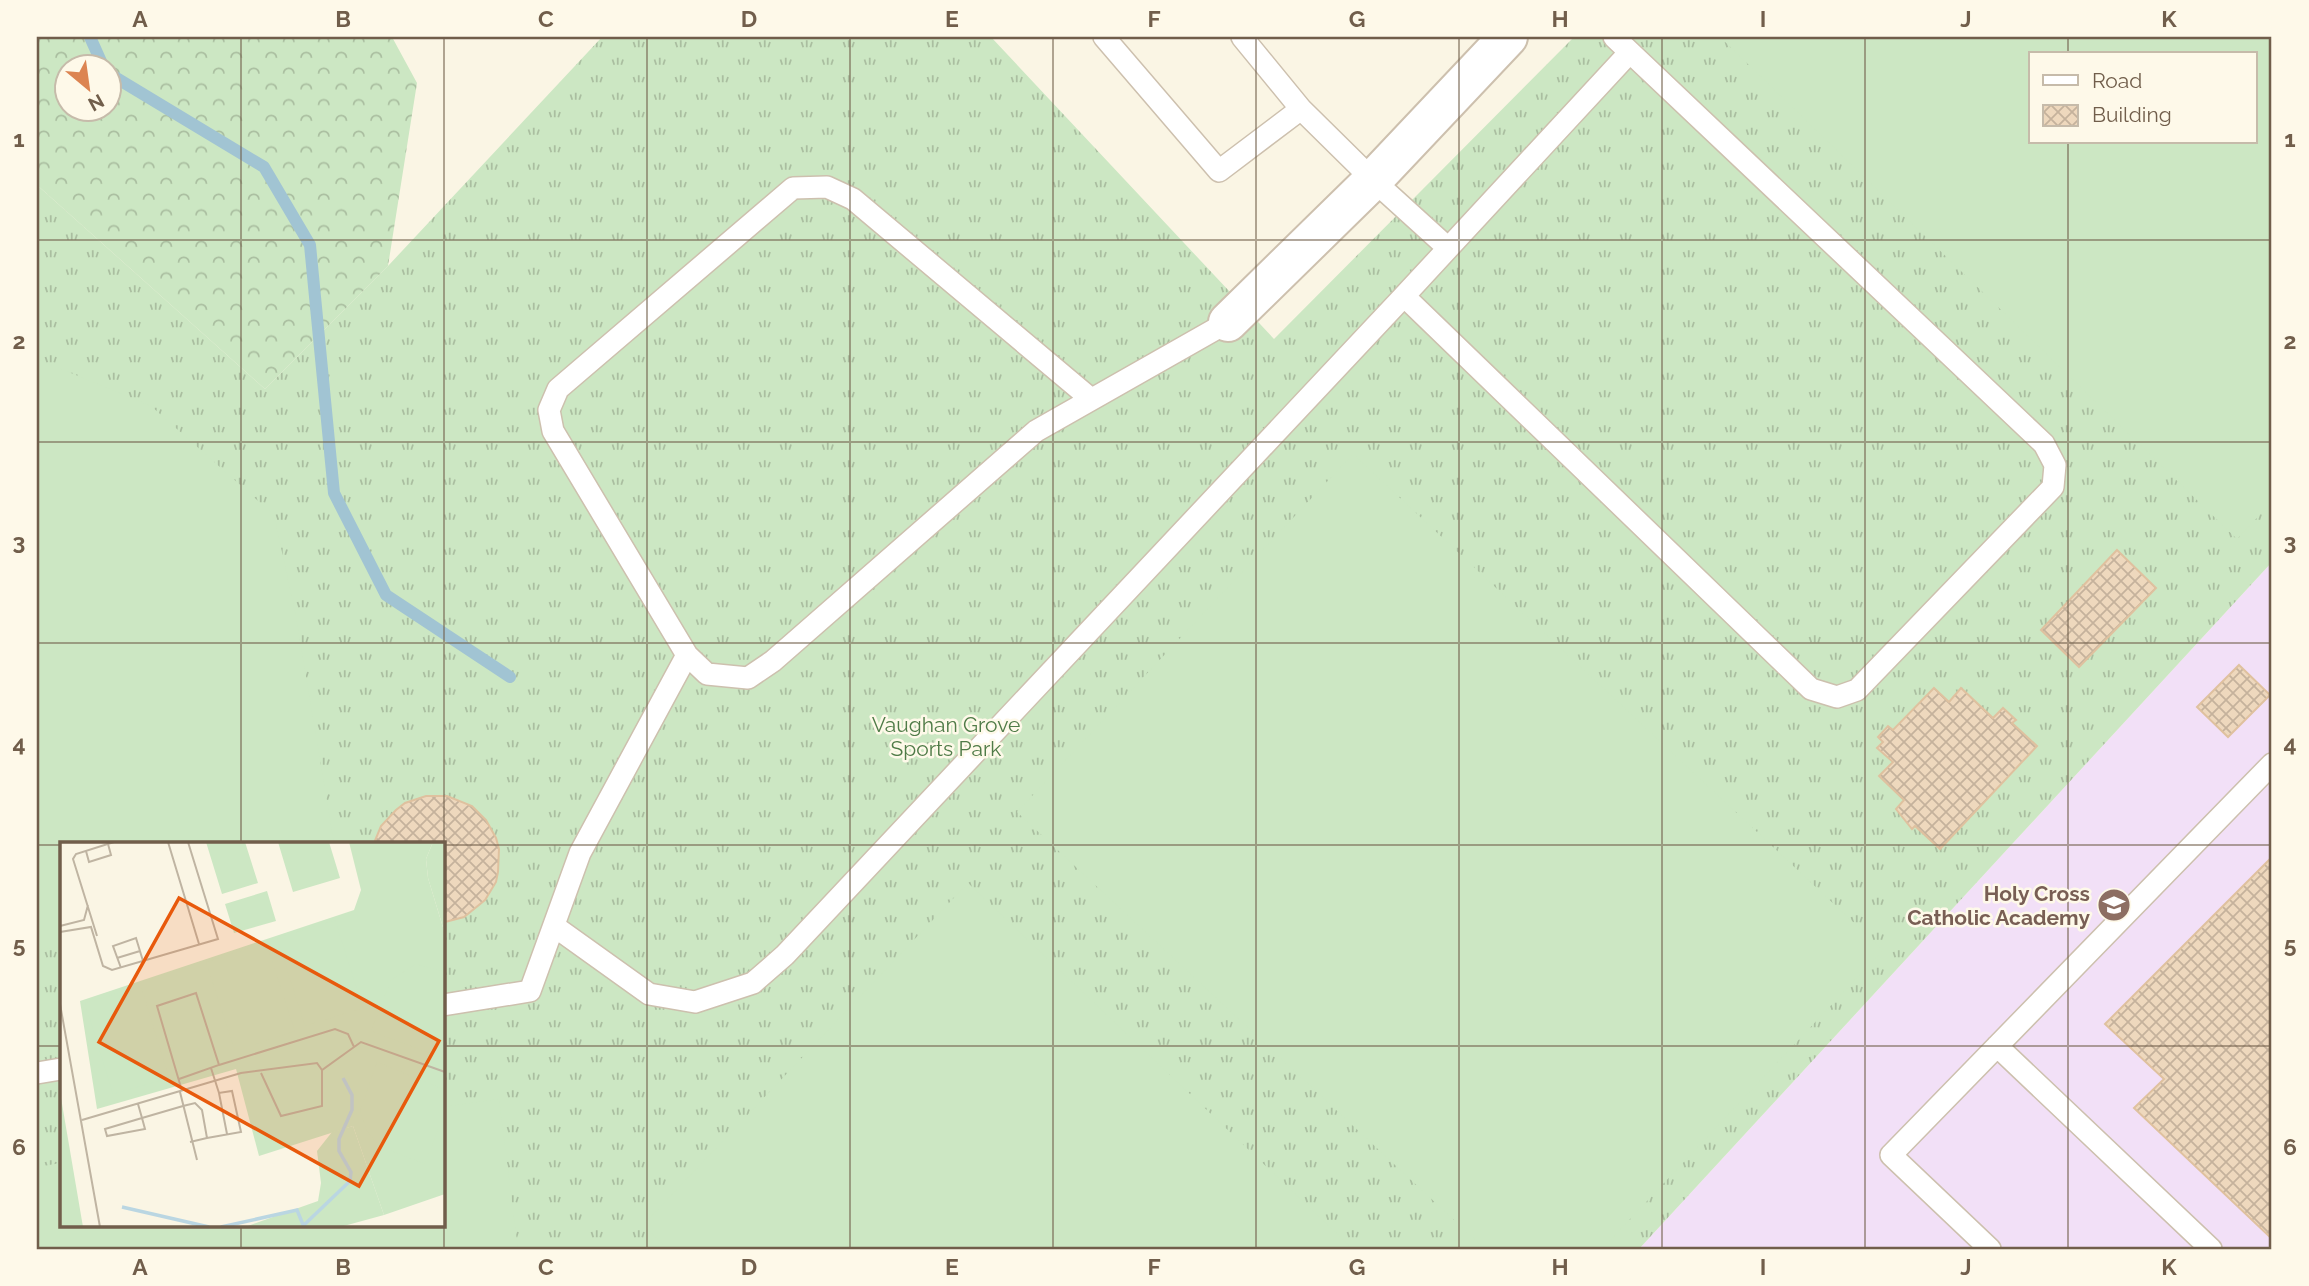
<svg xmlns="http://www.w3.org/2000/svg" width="2309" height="1286" viewBox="0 0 2309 1286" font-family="Raleway,sans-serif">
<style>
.education{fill:#f2e0f7}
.grass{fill:url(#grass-tufts);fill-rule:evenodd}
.forest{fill:url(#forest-crowns);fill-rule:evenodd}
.pitch{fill:#cce7c3;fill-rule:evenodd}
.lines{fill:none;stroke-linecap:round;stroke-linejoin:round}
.stream{stroke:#a1c4d3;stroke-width:12}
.building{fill:url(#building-cross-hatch);stroke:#dfc19f;stroke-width:2}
.lane-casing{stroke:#cdc0ae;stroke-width:24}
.street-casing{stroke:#cdc0ae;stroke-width:42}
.lane{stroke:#fff;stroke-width:21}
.street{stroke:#fff;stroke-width:38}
.grid{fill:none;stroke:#715e4b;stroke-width:2;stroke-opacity:0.55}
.labels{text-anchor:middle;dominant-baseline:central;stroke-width:5;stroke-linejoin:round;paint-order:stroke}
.park-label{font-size:21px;fill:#4f7b47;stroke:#fef9e9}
.education-label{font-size:21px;font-weight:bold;fill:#785e54;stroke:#fef9e9;text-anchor:end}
.inset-river{fill:none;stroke:#bad6e2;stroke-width:3.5}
.inset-road{fill:none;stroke:#bfb4a2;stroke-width:2}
.view{fill:#e8590c;fill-opacity:0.15;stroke:#e8590c;stroke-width:3.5}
.inset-edge{fill:none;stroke:#715e4b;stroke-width:3.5}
.neatline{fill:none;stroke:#715e4b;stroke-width:2.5}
.grid-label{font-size:23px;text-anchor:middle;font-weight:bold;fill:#715e4b}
</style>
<defs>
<pattern id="grass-tufts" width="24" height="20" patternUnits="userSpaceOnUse" patternTransform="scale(1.75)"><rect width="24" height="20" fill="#cce7c3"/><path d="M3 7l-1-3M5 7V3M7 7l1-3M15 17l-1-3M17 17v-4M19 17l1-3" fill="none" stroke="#aabea0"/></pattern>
<pattern id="forest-crowns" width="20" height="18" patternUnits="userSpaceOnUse" patternTransform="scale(1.75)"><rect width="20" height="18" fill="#cce7c3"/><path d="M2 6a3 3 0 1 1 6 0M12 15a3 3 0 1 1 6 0" fill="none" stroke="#aabea0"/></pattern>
<pattern id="building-cross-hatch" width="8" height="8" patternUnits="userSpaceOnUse" patternTransform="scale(1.75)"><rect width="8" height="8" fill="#eed8bd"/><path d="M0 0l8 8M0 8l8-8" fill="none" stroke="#c5b29c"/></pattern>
</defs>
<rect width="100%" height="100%" fill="#faf5e4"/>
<path class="education" d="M2272,562v687h-633z"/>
<path class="grass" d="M602,37h389l283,302 300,-302h698v525l-633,687h-1602v-1064l228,204 123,-123zM2031,54h224v88h-224zM61,843h382v382h-382z"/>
<path class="forest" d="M37,37h355l25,46 -29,183 -123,123 -228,-204zM66,66h42v42h-42z"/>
<path class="pitch" d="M1720,37h552v465l-35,37zM2031,54h224v88h-224z
M37,359l114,47 123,109 22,102 38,226h-273v104l-24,3z
M1353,454l530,496 -281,299h-117l-468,-437z
M968,883l385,366h-685l-25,-24z
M499,1099l19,150h-481v-82l24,-4v62h382v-118z"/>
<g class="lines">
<path class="stream" d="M90,37l13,29
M108,73l156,94 46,78 24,248 52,102 124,82"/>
</g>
<path class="building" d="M2117,550l39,38 -77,79 -38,-37z
M2239,665l31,30 -42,42 -31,-30z
M1934,688l15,14 12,-14 32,30 10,-10 13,12 -4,3 25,23 -97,103 -25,-23 -3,3 -16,-20 8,-9 -25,-24 14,-14 -16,-14 6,-6 -5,-5 10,-11 5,4z
M426,796h21l25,10 14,14 10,18 3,11 -1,23 -2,10 -11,18 -21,17 -19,5 -2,1v-80h-69l7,-17 15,-16 9,-7z
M2272,857v382l-138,-131 30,-29 -59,-55z"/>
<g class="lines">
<defs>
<path id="lane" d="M1104,37l115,134 82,-62 72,71 75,68
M1242,37l59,72
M1614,37l430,407 11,21 -2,22 -196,203 -20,7 -26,-8 -407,-393 226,-244
M687,655l-134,-224 -4,-21 9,-21 235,-201 34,-1 26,12 238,200
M554,926l95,68 46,8 58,-19 32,-28 619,-659
M443,1005l87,-14 50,-138 107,-198 20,19 41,4 25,-17 263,-230 192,-109
M1997,1046l214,203
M37,1073l24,-4
M1990,1249l-99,-94 381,-391"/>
<path id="street" d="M1228,322l145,-142 135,-143"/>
</defs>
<use href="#lane" class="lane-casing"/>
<use href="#street" class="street-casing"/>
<use href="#lane" class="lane"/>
<use href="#street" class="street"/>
</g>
<path class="grid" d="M241,37v806M444,37v1212M647,37v1212M850,37v1212M1053,37v1212M1256,37v1212M1459,37v1212M1662,37v1212M1865,37v1212M2068,37v17M2068,142v1107M37,240h2235M37,442h2235M37,643h2235M37,845h24M443,845h1829M37,1046h24M443,1046h1829M241,1225v24"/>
<defs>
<symbol id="school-disc" viewBox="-11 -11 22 22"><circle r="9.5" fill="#8d6e63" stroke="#fef9e9"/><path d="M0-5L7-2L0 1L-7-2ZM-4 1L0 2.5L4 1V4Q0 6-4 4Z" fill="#fff"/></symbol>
</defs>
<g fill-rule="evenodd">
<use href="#school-disc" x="2095" y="886" width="38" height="38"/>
</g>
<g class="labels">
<g class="park-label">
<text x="946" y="724">Vaughan Grove<tspan x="946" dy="24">Sports Park</tspan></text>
</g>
<g class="education-label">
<text x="2090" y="893">Holy Cross<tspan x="2090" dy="24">Catholic Academy</tspan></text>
</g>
</g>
<g transform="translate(60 842)">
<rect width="385" height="385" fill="#faf5e4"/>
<path d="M289,0h84l-7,17 2,19 17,56v260l-61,21 -31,-89 -94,30 -23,-87 -139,40 -17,-108 274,-91 7,-20zM0,250l23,135h-23z" fill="#cce7c3"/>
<path d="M373,0h12v92l-17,-56 -2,-19zM293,284l31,89 -44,12h-95l73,-26 3,-18 -4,-32 15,-19z" fill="#cce7c3"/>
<path d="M146,0h39l13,41 -36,11zM218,0h51l11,36 -47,14zM207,49l9,30 -42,12 -9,-29zM275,78l28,88 -58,18 -28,-88zM206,101l29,88 -60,20 -29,-89zM356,122l29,8v87l-74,-28 20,-51zM81,144l28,92 -56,16 -28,-91zM317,220l68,28v21l-20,53 -46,-18 -12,-15 -7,-20z" fill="#cce7c3"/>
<path class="inset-river" d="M62,365l87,20M244,383l46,-44 1,-9 -12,-21v-12l13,-29v-15l-9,-17M161,385l76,-17 7,17"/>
<path class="inset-road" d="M108,0l31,102M26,9l3,11 22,-7 -3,-11M0,84l24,-6 4,-15M0,90l31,-5 12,39 9,4 106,-31 -30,-97M37,94l-24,-77 3,-5 38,-12M57,116l23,-7M61,126l-8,-22 23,-8 7,23M0,162l40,223M159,223l116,-36 13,5 6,13M201,231l20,43 41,-10v-36M119,237l40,-14 -23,-72 -39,13 25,85M120,250l17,68M159,251l8,41M78,262l4,14 3,11 -38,7 -2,-7 37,-11 41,-12 12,-3 7,7 5,28 -17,4M22,278l159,-47 76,-10 5,7 39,-28 84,30M147,296l34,-6 -9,-41 -13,2 -8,-25"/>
<path class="view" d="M119,56l260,143 -80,145 -260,-144z"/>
<rect width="385" height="385" class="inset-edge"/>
</g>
<rect width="2309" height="1286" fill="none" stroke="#fef9e9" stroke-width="77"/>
<rect x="2029" y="52" width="228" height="91" fill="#fef9e9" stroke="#c6bbaa" stroke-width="2"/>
<rect x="2043" y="75" width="35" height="10" fill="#ffffff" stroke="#c6bbaa" stroke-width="2"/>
<text x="2092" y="88" font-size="21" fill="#715e4b">Road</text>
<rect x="2043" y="105" width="35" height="21" fill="url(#building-cross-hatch)" stroke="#c6bbaa" stroke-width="2"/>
<text x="2092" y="122" font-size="21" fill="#715e4b">Building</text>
<g transform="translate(88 88) rotate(151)"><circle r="33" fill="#fef9e9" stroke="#c6bbaa" stroke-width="2"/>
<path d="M0-5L12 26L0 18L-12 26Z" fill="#dc8451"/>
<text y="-10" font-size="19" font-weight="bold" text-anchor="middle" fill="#715e4b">N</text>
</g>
<rect x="38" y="38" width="2232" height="1210" class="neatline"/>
<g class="grid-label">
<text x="140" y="27">A</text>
<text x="343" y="27">B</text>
<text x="546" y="27">C</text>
<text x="749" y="27">D</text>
<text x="952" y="27">E</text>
<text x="1154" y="27">F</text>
<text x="1357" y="27">G</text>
<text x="1560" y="27">H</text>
<text x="1763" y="27">I</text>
<text x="1966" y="27">J</text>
<text x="2169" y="27">K</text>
<text x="19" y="147">1</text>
<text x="2290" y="147">1</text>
<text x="19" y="349">2</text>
<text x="2290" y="349">2</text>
<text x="19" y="550">3</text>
<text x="2290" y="550">3</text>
<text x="19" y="752">4</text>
<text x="2290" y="752">4</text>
<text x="19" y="953">5</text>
<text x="2290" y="953">5</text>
<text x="19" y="1155">6</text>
<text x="2290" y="1155">6</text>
<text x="140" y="1275">A</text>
<text x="343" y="1275">B</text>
<text x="546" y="1275">C</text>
<text x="749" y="1275">D</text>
<text x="952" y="1275">E</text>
<text x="1154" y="1275">F</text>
<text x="1357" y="1275">G</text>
<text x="1560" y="1275">H</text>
<text x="1763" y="1275">I</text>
<text x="1966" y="1275">J</text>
<text x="2169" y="1275">K</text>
</g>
</svg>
